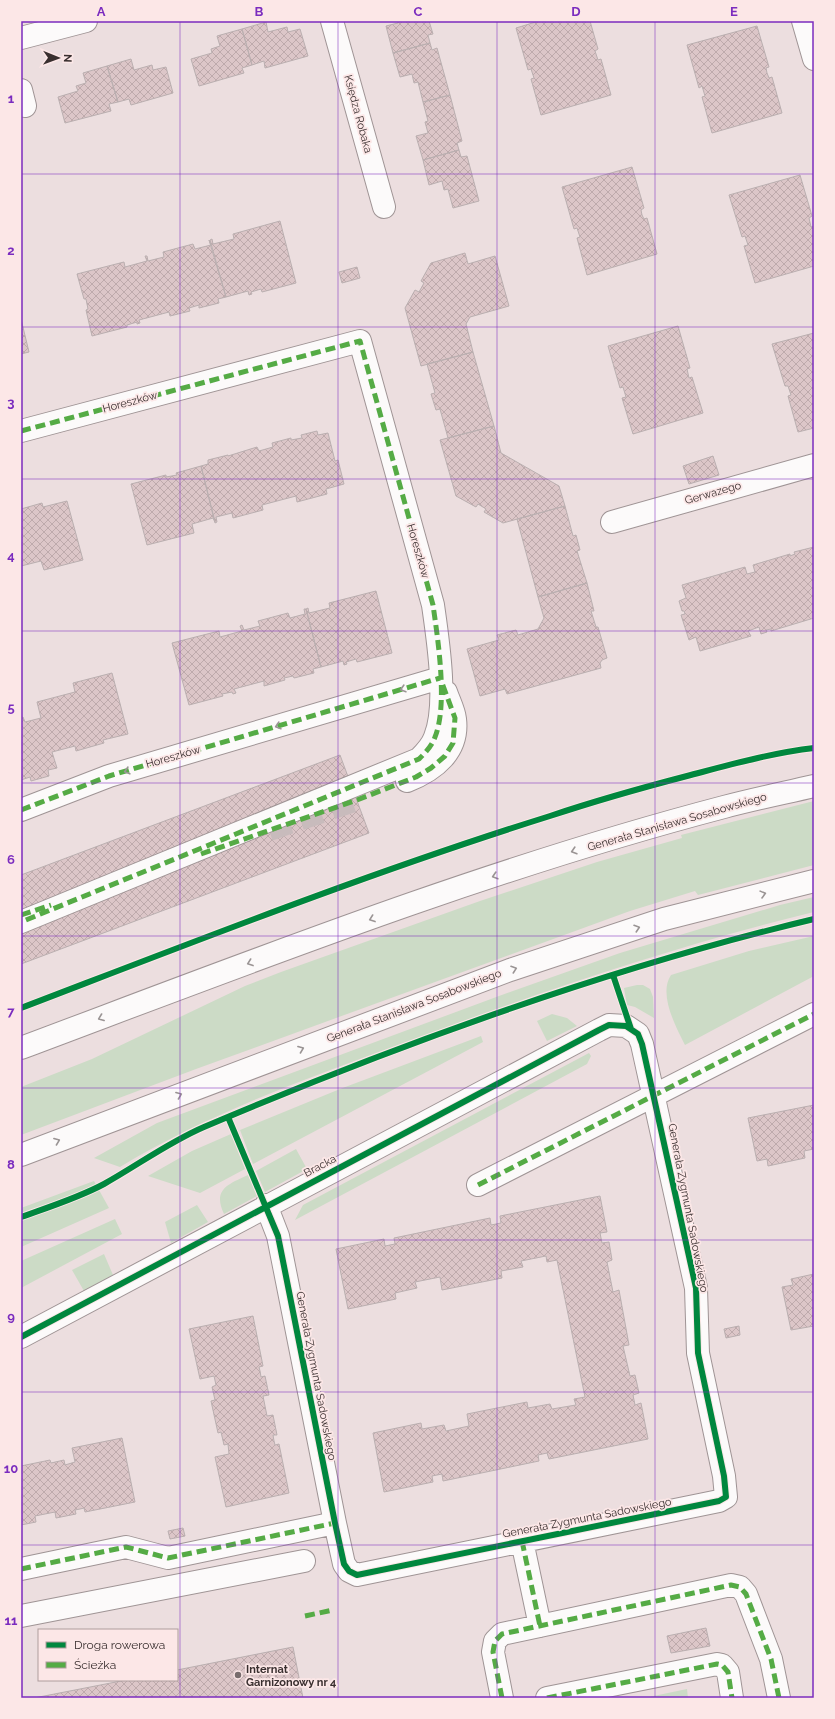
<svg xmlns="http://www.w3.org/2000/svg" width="835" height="1719" viewBox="0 0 835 1719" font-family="Raleway,sans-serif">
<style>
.green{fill:#ccdbc6}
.building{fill:url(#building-cross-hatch);stroke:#baafb0}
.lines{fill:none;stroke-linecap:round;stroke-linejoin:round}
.minor-tunnel{stroke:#c8bbbc;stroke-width:22;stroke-dasharray:22 11;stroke-linecap:butt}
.minor-casing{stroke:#9f9495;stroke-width:24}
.secondary-casing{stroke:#9f9495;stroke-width:24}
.minor{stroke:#fcfafa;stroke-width:22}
.secondary{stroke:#fcfafa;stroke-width:22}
.quiet{stroke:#55ab45;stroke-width:5;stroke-dasharray:10 5;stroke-linecap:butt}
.cycleway-casing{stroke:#fce7e7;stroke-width:8}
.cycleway{stroke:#00873e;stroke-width:6}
.oneway{stroke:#9a9494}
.grid{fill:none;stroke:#7b2cbf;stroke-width:1;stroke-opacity:0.55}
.poi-dot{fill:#786c6d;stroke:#fce7e7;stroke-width:1.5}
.labels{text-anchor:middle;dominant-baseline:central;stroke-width:3.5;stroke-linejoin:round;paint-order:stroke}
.street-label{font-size:11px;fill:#392f2f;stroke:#fce7e7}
.poi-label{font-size:11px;font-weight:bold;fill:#392f2f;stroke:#fce7e7;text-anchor:start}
.neatline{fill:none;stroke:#7b2cbf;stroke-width:1.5}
.grid-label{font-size:13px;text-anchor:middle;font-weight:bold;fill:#7b2cbf}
</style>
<defs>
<pattern id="building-cross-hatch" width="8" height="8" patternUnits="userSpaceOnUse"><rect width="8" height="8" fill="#dcc6c8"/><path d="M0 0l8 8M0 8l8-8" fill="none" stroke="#beaaac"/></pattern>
</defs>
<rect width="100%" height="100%" fill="#ecdedf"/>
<path class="green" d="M814,801v64l-116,30 -3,-4 -65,20 -434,158 -175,66v-48l71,-28 153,-73 36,-14 199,-71 117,-39 85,-24 -1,-3z
M814,897v15c-139,34 -274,80 -408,130 -98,36 -197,71 -286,125l-26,-9 63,-35 342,-127 121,-43 160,-48z
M814,936v40l-129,69c-9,-18 -27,-51 -14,-70l78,-24z
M637,985h6l7,4 3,8 1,21 -19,-11 -8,-2 -3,-17z
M552,1014l15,4 10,8 -30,15 -10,-20z
M481,1036l2,6 -230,122 -13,-34 100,-41z
M589,1053l2,3 -4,8 -292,156 8,-15z
M231,1134l14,35 -45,24 -52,-17 44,-25z
M296,1149l11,20 -42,23 -9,-21z
M248,1175l9,21 -33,18c-12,-25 5,-30 24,-39z
M94,1181l15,27 -88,39v-39z
M197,1205l11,17 -37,21 -6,-21z
M115,1219l7,15 -101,54v-27z
M104,1254l9,21 -29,16 -12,-21z
M687,1689l1,9h-44z"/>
<path class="building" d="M397,21h32l4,13 -5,1 2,8 -37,10 -7,-27 12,-3z
M539,21h51l8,28 -3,2 3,9 3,-1 10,36 -70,20 -10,-36 3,-1 -3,-9 -3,1 -12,-42z
M266,22l2,10 19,-5 1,5 12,-3 8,27 -43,12 -1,-7 -12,4 -10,-36z
M757,26l12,41 -3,1 1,5 2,5 3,-1 10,36 -70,20 -10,-36 3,-1 -3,-10 -3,2 -12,-43z
M242,29l10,36 -10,3 2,5 -45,13 -8,-27 21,-6 -1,-4 9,-3 -3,-10z
M430,43l2,7 5,-2 13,47 -27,7 -5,-20 -4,1 -2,-9 -12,3 -7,-24z
M131,59l3,11 18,-5 1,5 13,-3 7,26 -42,12 -2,-6 -11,3 -11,-36z
M107,66l11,36 -9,2 2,7 -46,12 -7,-26 20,-6 -2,-5 10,-3 -3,-10z
M450,95l12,46 -5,2 2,7 -36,10 -7,-24 12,-3 -3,-11 3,-1 -5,-19z
M459,150l2,7 6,-1 12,45 -26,7 -5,-19 -4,1 -2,-9 -13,4 -6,-25z
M632,167l12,41 -3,2 1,5 2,4 3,-1 10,36 -70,21 -10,-37 3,-1 -3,-9 -3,1 -12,-42z
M800,175l12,41 -3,2 2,9 3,-1v40l-59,17 -11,-37 4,-1 -3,-9 -3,1 -13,-42z
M280,221l16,62 -34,9 -1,-3 -10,3 1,2 -3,1 -1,-4 -22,6 -16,-57 2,-1 1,5 21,-5 -1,-5z
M209,240l17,57 -8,2 1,4 -20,5v-3l-10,3 1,3 -20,5 -1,-4 -30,8 1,3 -3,1v-2l-10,3v2l-35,9 -6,-26 2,-1 -2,-10h-2l-7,-25 47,-12 1,5 22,-6 -2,-5h2l1,5 16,-4 -1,-5 30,-8 2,5 16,-4z
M465,253l3,11 27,-8 14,50 -39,11 -4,7 7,28 -52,14 -16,-58 10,-18 4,2 5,-9 -3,-2 10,-18z
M357,267l3,11 -18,5 -3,-11z
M21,319l8,33 -8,2z
M678,326l12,42 -3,1 2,9 3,-1 11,36 -70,21 -11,-36 4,-1 -3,-10 -3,1 -12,-42z
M814,333v95l-16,4 -10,-36 3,-1 -3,-9h-3l-13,-42z
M473,352l21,74 -46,12 -8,-29 -4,1 -5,-16 4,-1 -8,-29z
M494,426l7,27 58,33 6,20 -62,17 -19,-11 2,-3 -8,-5 -2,3 -20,-11 -16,-56z
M317,431l1,4 10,-2 7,28 3,-1 6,24 -18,5 1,5 -30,8 -1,-6 -34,9 1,5 -30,8 -1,-5 -16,4 1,5 -2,1 -14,-57 7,-2v-4l20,-5v1l29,-9 2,4 14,-4 -1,-4 19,-5v2l11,-2 -1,-3z
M713,456l6,19 -30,9 -6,-18z
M201,466l14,56 -2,-4 -21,6 2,9 -47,12 -16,-61 35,-9v2l11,-2 -1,-2z
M67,501l16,59 -39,10 -3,-9 -20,5v-57l21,-6 1,4z
M565,506l8,30 3,-1 4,15 -3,1 10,32 -49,14 -21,-78z
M814,547v71l-43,13v-2l-5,1 1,2 -6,2 -2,-7 -11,4 3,5 -51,15 -4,-14 -7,3 -8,-25 4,-1 -1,-3h-2l-3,-10 7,-3 -4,-13 63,-18 2,7 8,-2 -2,-7 37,-11v2l5,-2 -1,-2z
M587,583l7,28h-3l5,16h2l9,31 -5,2 -2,3 1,5 -94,26 -2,-5 -25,7 -13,-47 32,-9 -2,-5 19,-5 2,5 20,-6 6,-11 -6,-21z
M376,591l16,62 -35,9 -1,-3 -10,3 1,2 -3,1 -1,-4 -22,6 -15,-58 2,-1 1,5 21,-5 -1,-5z
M304,609h2l15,58 -8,2 1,4 -20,5 -1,-2 -9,2 1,2 -21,6v-5l-30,8 2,4 -3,1 -1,-2 -10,2 1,2 -34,9 -17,-62 47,-12 1,6 22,-6 -2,-5 2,-1 2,5 16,-4 -2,-5 30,-8 2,5 15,-4z
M112,673l16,61 -25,6 1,3 -28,8 -1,-5 -23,6 5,16 -9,2 1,6 -18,5 -1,-4 -9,3v-62l2,-1 2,5 16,-4 -4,-16 38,-10 -2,-9z
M340,755l29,78 -348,131v-89z
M814,1105v44l-10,2 1,7 -37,8 -1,-7 -10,2 -9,-43z
M600,1196l7,36 -7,1 2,10 7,-1 3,18 -5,2 6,30 6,-2 10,55 -6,1 7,30 5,-1 4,18 -6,2 2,10 6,-2 7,36 -99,20 -2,-6 -9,2 1,6 -96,20 -1,-7 -10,2 1,6 -49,10 -11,-59 48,-10 1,6 22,-4 2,6 23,-5 -2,-12 60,-12 1,6 22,-4 2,5 24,-4 -2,-6 11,-2 -28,-137 -10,2 -1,-6 -25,5 2,6 -22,4 1,7 -60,12 -2,-13 -25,5 2,6 -22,5 1,6 -48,10 -12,-60 48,-10 1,7 10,-2 -1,-6 96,-20 1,7 10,-2 -1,-7z
M814,1274v52l-23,4 -9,-43 11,-2 -2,-6z
M253,1316l10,50 -4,1 1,4 1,6 4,-1 4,19 -6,1 4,20 6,-1 4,20h-4l1,6 1,4 4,-1 10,49 -63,14 -11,-50 14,-3 -1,-10 -4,1 -3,-13 -3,1 -7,-32 4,-1 -3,-13 4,-2 -2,-9 -14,3 -11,-50z
M739,1326l1,9 -14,3 -2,-9z
M122,1438l13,64 -50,10 -1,-4 -4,1 -5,1 1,4 -20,4 -1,-6 -20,4 1,6 -15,3v-59l29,-6 1,3 13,-3 1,5 10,-3 -3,-14z
M183,1528l2,8 -15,3 -2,-8z
M706,1628l4,18 -39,7 -4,-17z
M293,1647l10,51h-269l92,-18h51v-10z"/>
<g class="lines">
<path class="minor-tunnel" d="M269,830l88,-30"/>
<defs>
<path id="minor" d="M332,21l52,186
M803,21l11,38
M21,38l65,-17
M21,90l4,16
M21,431l339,-90 73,264c5,35 15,100 2,132 -3,9 -10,16 -16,22l-398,163
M612,522l202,-57
M407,781c28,-11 52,-30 48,-62 -1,-9 -6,-18 -9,-27
M21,810l88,-34 331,-98
M478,1185l336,-171
M21,1337l578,-307 10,-5 17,1 12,8 4,10 54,244 2,65 26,123 2,21 -7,4 -362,74 -8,-4 -5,-7 -9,-41 -57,-287 -12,-31
M522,1541l18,85
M21,1569l105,-22 42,11 167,-35
M21,1616l283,-55
M502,1698l-9,-46 2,-11 7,-7 229,-49 9,2 6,7 25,65 8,39
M547,1698l170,-34 5,1 6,7 4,26"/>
<path id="secondary" d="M21,1048c232,-87 463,-178 703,-241 30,-8 60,-14 90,-21
M21,1155l489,-185 154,-51 150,-38"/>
</defs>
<use href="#minor" class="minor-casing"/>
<use href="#secondary" class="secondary-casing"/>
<use href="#minor" class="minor"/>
<use href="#secondary" class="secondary"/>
<path class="quiet" d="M21,431l339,-90 73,264c5,35 15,100 2,132 -3,9 -10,16 -16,22l-398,163
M21,810l88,-34 331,-98
M201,854l156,-54 59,-23 15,-9 14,-12 8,-13 2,-25 -13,-35
M21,915l30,-10
M478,1185l336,-171
M522,1541l18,85
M21,1569l105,-22 42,11 167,-35
M305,1616l28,-6
M502,1698l-9,-46 2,-11 7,-7 229,-49 9,2 6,7 25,65 8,39
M547,1698l170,-34 5,1 6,7 4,26"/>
<defs>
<path id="cycleway" d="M613,975l18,54
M21,1008c175,-67 350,-136 529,-192 45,-15 91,-28 137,-40 42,-11 84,-23 127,-28
M21,1217c28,-10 57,-19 83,-33 34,-19 65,-42 100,-57 198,-84 401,-158 610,-208
M21,1337l578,-307 10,-5 17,1 12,8 4,10 54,244 2,65 26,123 2,21 -7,4 -362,74 -8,-4 -5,-7 -9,-41 -57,-287 -50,-119"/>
</defs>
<use href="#cycleway" class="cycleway-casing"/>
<use href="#cycleway" class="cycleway"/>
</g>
<defs><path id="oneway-chevron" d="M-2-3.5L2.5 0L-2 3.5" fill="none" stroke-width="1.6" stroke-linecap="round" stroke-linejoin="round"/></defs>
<g class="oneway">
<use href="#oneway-chevron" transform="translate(403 689) rotate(163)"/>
<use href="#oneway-chevron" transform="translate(278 726) rotate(163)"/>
<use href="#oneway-chevron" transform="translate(127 771) rotate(164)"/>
<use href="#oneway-chevron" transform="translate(574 851) rotate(163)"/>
<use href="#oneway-chevron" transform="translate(495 876) rotate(163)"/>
<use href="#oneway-chevron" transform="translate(763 894) rotate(-15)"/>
<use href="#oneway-chevron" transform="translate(372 919) rotate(160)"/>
<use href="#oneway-chevron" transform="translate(637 928) rotate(-18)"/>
<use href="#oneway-chevron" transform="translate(250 963) rotate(160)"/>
<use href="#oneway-chevron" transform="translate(514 969) rotate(-19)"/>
<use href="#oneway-chevron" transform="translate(101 1018) rotate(159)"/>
<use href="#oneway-chevron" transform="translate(301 1049) rotate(-21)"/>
<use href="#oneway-chevron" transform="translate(179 1095) rotate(-21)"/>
<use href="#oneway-chevron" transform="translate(57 1141) rotate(-21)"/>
</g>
<path class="grid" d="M180,21v1677M338,21v1677M497,21v1677M655,21v1677M21,174h793M21,327h793M21,479h793M21,631h793M21,783h793M21,936h793M21,1088h793M21,1240h793M21,1392h793M21,1545h793"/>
<circle class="poi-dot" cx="238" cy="1675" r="4"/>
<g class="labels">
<g class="street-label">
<text transform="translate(358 114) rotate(75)">Księdza Robaka</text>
<text transform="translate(130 402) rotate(-15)">Horeszków</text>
<text transform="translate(713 493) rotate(-16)">Gerwazego</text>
<text transform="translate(418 551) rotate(74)">Horeszków</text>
<text transform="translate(173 757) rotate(-16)">Horeszków</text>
<text transform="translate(677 822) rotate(-16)">Generała Stanisława Sosabowskiego</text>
<text transform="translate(414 1006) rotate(-21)">Generała Stanisława Sosabowskiego</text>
<text transform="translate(320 1166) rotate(-28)">Bracka</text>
<text transform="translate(688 1208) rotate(79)">Generała Zygmunta Sadowskiego</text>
<text transform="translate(316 1376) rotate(79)">Generała Zygmunta Sadowskiego</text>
<text transform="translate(587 1518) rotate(-11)">Generała Zygmunta Sadowskiego</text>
</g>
<g class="poi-label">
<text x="246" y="1669">Internat<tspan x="246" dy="13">Garnizonowy nr 4</tspan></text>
</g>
</g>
<rect width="835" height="1719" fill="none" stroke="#fce7e7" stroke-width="44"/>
<rect x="38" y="1629" width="140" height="52" fill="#fce7e7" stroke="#ae9d9d"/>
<rect x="46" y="1642" width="20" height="6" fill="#00873e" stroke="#ae9d9d"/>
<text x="74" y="1649" font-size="12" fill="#392f2f">Droga rowerowa</text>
<rect x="46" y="1662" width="20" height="6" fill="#55ab45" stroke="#ae9d9d"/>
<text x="74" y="1669" font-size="12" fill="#392f2f">Ścieżka</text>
<g transform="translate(58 58) rotate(91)" stroke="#fce7e7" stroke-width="3" paint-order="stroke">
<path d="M0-3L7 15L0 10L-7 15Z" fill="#392f2f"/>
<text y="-6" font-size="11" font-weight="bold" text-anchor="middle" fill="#392f2f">N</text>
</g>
<rect x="22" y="22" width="791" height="1675" class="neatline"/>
<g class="grid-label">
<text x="101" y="16">A</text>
<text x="259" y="16">B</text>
<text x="418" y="16">C</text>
<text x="576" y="16">D</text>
<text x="734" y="16">E</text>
<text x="11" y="103">1</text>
<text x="11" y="255">2</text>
<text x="11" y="407">3</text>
<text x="11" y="560">4</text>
<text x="11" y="712">5</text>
<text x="11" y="864">6</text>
<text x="11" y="1016">7</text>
<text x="11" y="1169">8</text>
<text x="11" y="1321">9</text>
<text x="11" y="1473">10</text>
<text x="11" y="1625">11</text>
</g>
</svg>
